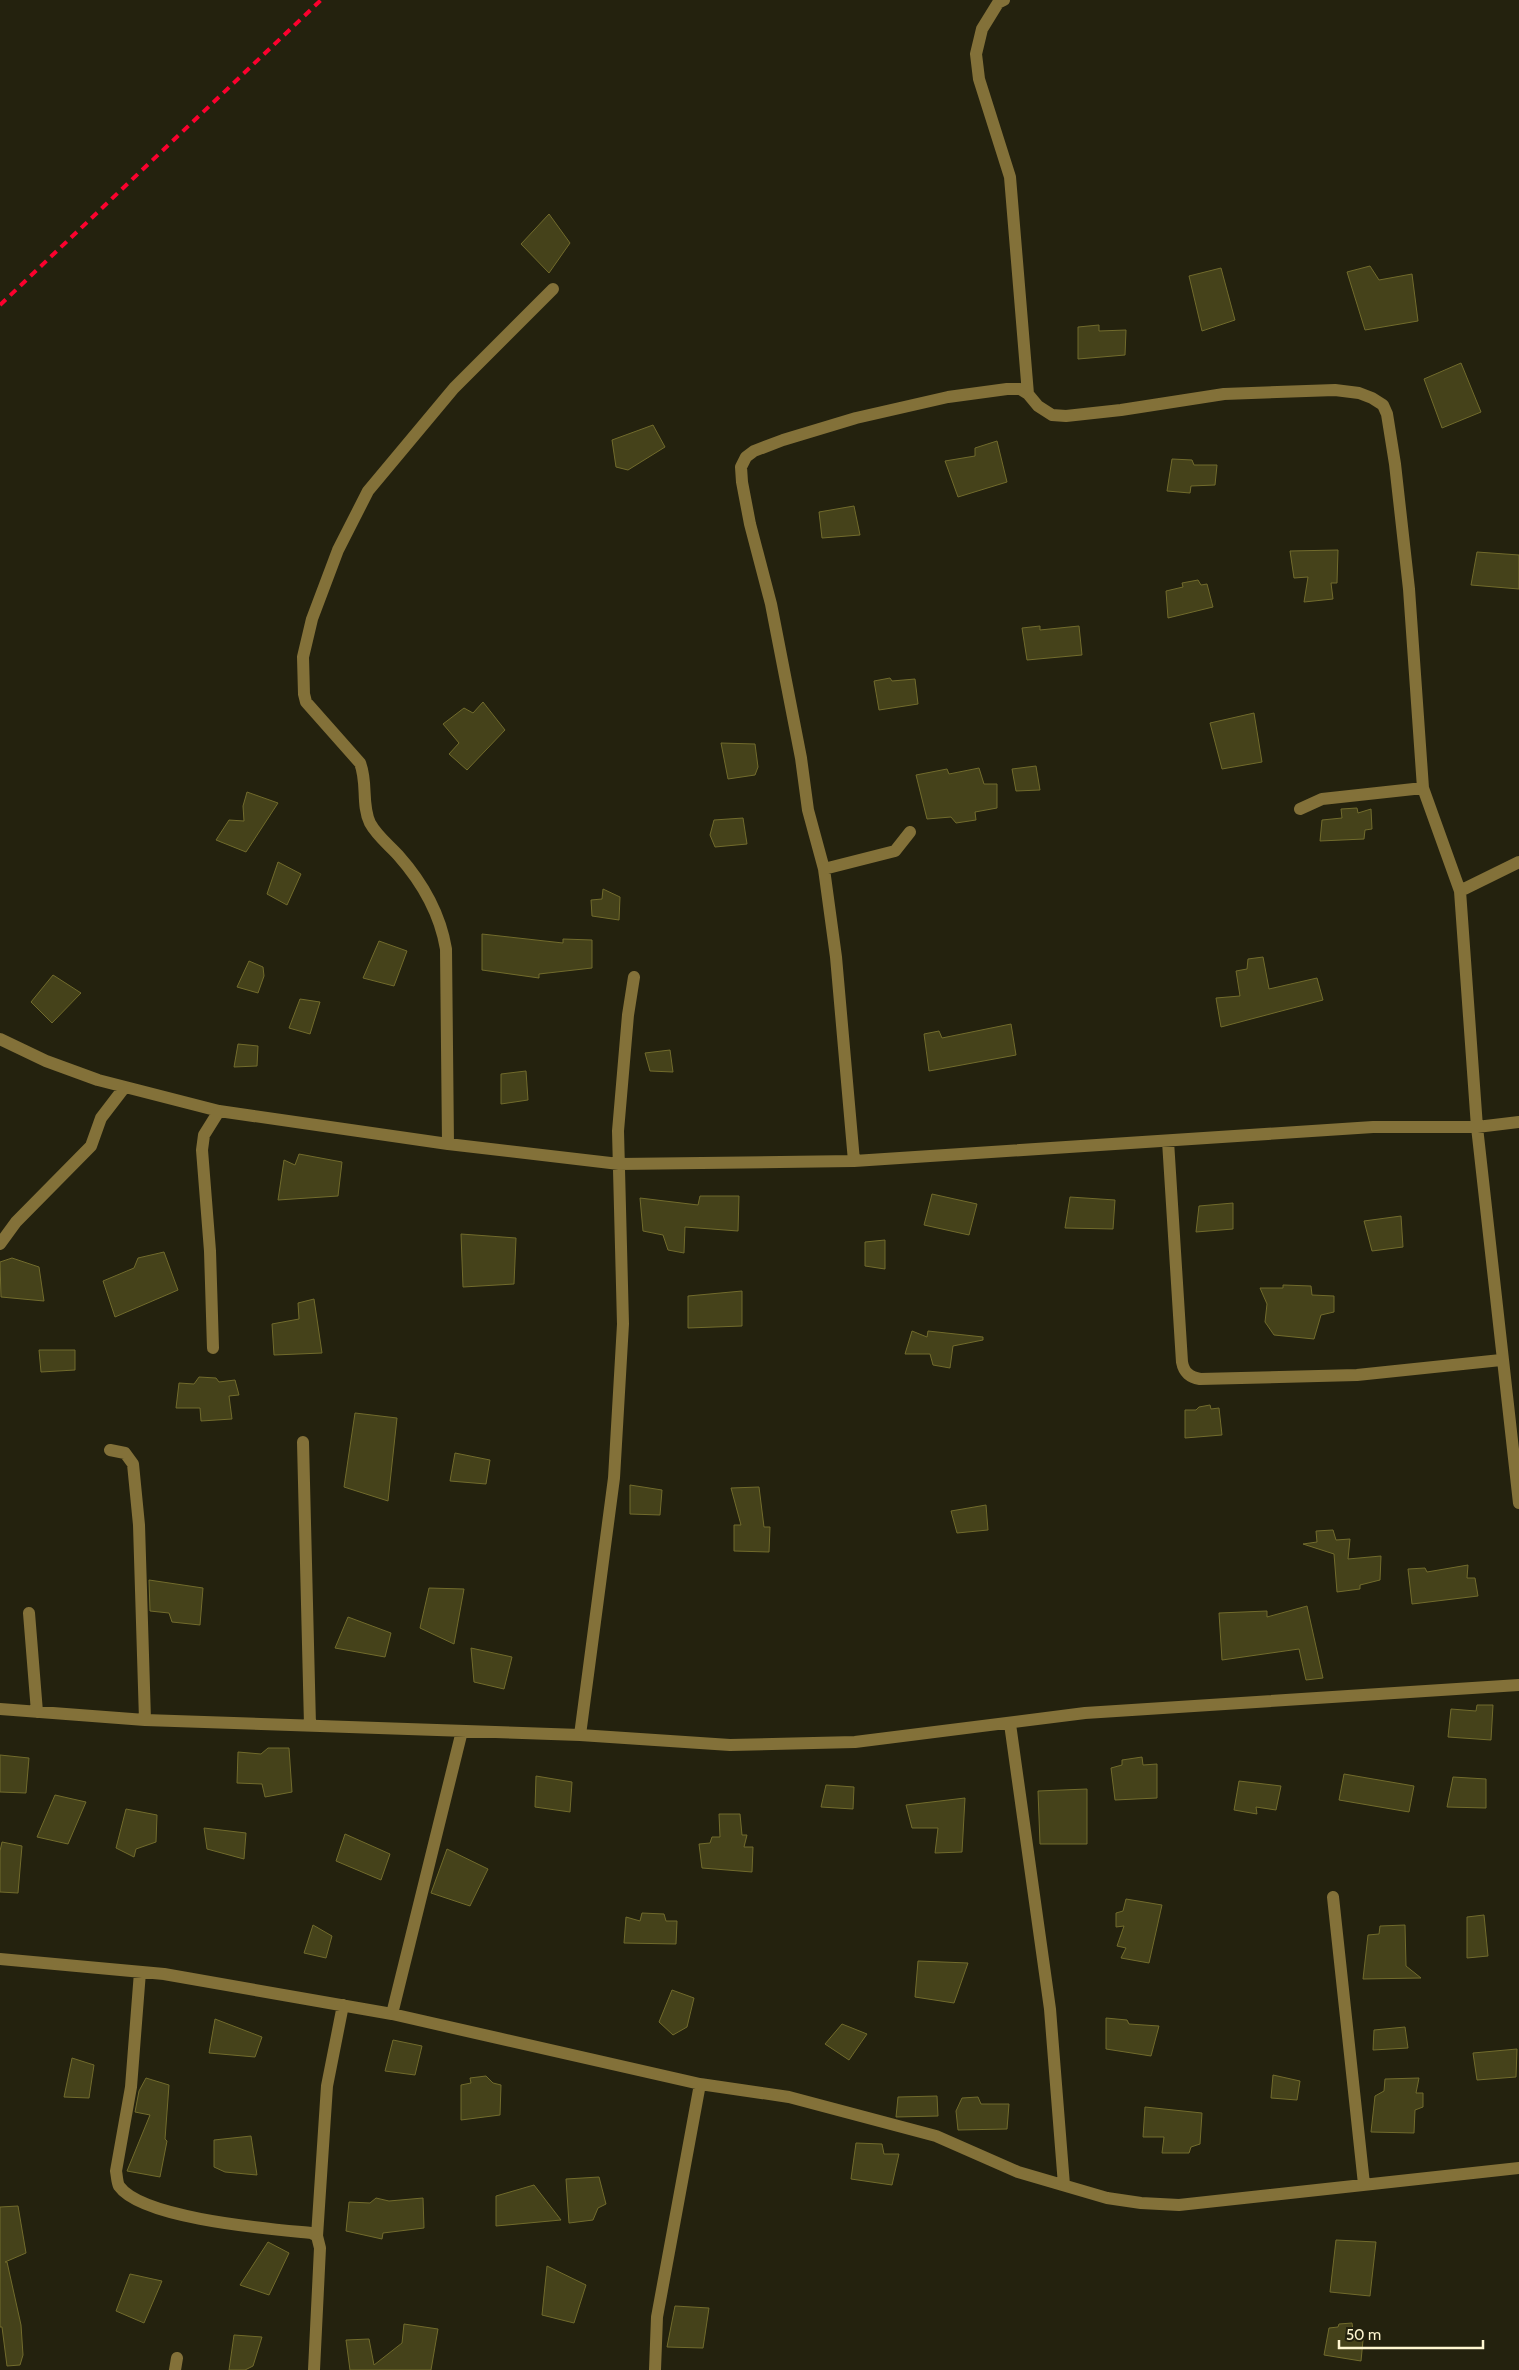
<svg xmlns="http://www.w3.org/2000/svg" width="1519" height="2370" viewBox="0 0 1519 2370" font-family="Cabin,sans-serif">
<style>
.building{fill:#45421a;stroke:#716b2c}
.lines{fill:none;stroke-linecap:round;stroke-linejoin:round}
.minor{stroke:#837139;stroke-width:12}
.rail{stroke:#fc002e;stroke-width:4;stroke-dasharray:8 6;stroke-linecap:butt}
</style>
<rect width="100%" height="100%" fill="#24220e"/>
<path class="building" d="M549,214l21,29 -21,30 -28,-29z
M1370,266l9,14 33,-6 6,47 -53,9 -18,-58z
M1221,268l14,52 -33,11 -13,-55z
M1099,325v6l27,-1 -1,25 -47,4v-32z
M1461,363l20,49 -39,16 -18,-49z
M653,425l12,22 -37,23 -12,-3 -4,-27z
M997,441l10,41 -49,15 -13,-36 30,-5v-8z
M1172,459l20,1 2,5h23l-2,20 -24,1 -1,7 -23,-2z
M854,506l6,29 -38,3 -3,-26z
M1338,550l-1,33h-6l2,16 -29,3 4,-25 -14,1 -4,-27z
M1477,552l42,3v34l-48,-4z
M1198,580l3,5 6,-1 6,23 -45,11 -2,-27 17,-4 -1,-4z
M1040,626v4l39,-4 3,29 -55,5 -5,-32z
M890,678l2,3 23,-2 3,25 -39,6 -5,-29z
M483,702l22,28 -38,40 -18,-16 10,-11 -16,-19 21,-16 9,5z
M1254,713l8,49 -40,7 -12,-46z
M721,743l34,1 3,23 -3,8 -27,4z
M1036,766l4,24 -24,1 -4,-22z
M979,768l5,16h13v24l-22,4 1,8 -20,3 -5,-6 -24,2 -11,-44 31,-6 2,5z
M247,792l31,11 -32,49 -30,-12 13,-20 15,1 -1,-15z
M1357,808l1,5 13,-4 1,20 -7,1 -1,9 -44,2 2,-21 20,-2 -1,-9z
M743,818l4,26 -32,3 -5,-12 4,-15z
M278,862l23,12 -14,31 -20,-11z
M603,889l17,8 -1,23 -27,-4 -1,-16 11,-1z
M482,934l81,9v-4l29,1v28l-53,6v4l-57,-8z
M379,941l28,10 -13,35 -31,-8z
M1263,957l6,32 48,-11 6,22 -102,27 -5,-29 24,-2 -4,-25 11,-2 1,-10z
M249,961l14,6 1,9 -6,17 -21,-6z
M53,975l28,18 -29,30 -21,-21z
M300,999l20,3 -10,32 -21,-6z
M1011,1024l5,31 -87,16 -5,-37 15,-3 3,7z
M238,1044l20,2 -1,20 -23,1z
M670,1050l3,22 -23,-1 -5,-18z
M526,1071l2,29 -27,4v-30z
M299,1154l43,8 -4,34 -60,4 6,-40 11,5z
M932,1194l45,10 -8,31 -45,-10z
M700,1196h39l-1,35 -53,-4 -1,26 -16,-3 -5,-15 -20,-4 -3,-33 58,7z
M1070,1197l45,3 -2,29 -48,-1z
M1233,1203v26l-37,3 3,-26z
M1401,1216l2,31 -31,4 -8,-30z
M461,1234l55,4 -2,46 -51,3z
M885,1240v29l-20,-3v-24z
M164,1252l14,38 -63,27 -12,-36 31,-13 4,-10z
M12,1258l27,9 5,34 -43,-4 -1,-35z
M1283,1285l28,1 1,9 22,1v16l-13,3 -7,24 -40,-4 -9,-13 2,-18 -7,-16h23z
M742,1291v35l-54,2v-32z
M314,1299l8,54 -48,2 -2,-31 27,-5 -1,-16z
M912,1331l15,6 1,-6 55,6v3l-30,6 -3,22 -17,-3 -3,-11h-25z
M39,1350h36v20l-34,2z
M199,1377l17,1 3,4 16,-2 4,15 -10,1 3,23 -31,2 -1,-13h-24l3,-25 15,1z
M1210,1405l1,4 8,-1 3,27 -37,3v-28h11l3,-3z
M355,1413l42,5 -9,83 -44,-14z
M455,1453l35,7 -4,24 -36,-3z
M630,1485l32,5 -2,25 -30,-1z
M759,1487l5,40h6l-1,25 -35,-1v-26h7l-10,-37z
M986,1505l2,25 -31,3 -6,-22z
M1333,1530l3,10 14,-1 -2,20 33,-3 -1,24 -20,5v4l-23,3 -3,-38 -31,-10 14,-2 -1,-11z
M1468,1565l-1,13h8l3,18 -66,8 -4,-35 17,-1 2,4z
M149,1580l54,8 -3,37 -28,-3 -3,-9 -19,-2z
M429,1588l35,1 -10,55 -34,-16z
M1307,1606l16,72 -17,2 -7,-31 -77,11 -3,-47 48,-2v6z
M348,1617l43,16 -6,24 -50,-9z
M471,1648l41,9 -8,32 -30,-7z
M1477,1705h16l-2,35 -43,-3 3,-28 25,2z
M268,1748h21l3,44 -27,5 -3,-13 -25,-1 1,-31 23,2z
M0,1755l29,3 -3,35 -26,-1z
M1142,1757l1,8 14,-1v34l-42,2 -4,-32 11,-3v-5z
M1344,1774l70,12 -5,26 -70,-12z
M536,1776l36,6 -2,30 -35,-5z
M1453,1777l33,2v29l-39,-1z
M1239,1781l42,5 -5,24 -20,-3 1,7 -23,-4z
M826,1785l28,2 -1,22 -32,-2z
M1087,1789v55h-47l-2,-53z
M55,1795l31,7 -18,42 -31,-7z
M965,1798l-3,54 -27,1 3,-25h-26l-6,-23z
M126,1809l31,6 -1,27 -20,7 -2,8 -18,-9z
M719,1814h21l2,21h5l-3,12h9l-1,25 -50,-4 -3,-24 11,-1 2,-6h8z
M204,1828l42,5 -2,26 -37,-10z
M345,1834l45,20 -9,26 -45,-19z
M2,1842l20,4 -4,47 -18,-1v-41z
M447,1849l41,20 -18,37 -39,-13z
M1126,1899l36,6 -13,58 -28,-5 5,-10 -9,-2 7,-20 -8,1v-14l7,-2z
M642,1913l22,1 2,7h11l-1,23 -52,-1 2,-26 14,4z
M1484,1915l4,41 -21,2v-41z
M313,1925l19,11 -6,22 -22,-5z
M1405,1925l1,41 15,12 -58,1 5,-44 11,-1 1,-8z
M918,1961l50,2 -14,40 -39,-6z
M672,1990l22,8 -7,29 -14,8 -14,-13z
M1106,2018l21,2 2,4 30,2 -8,30 -45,-7z
M215,2019l47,18 -7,20 -46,-4z
M842,2024l25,10 -18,26 -24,-16z
M1405,2027l3,21 -35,2 1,-20z
M393,2040l29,6 -7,29 -30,-4z
M1517,2049l-1,28 -39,3 -4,-27z
M72,2058l22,7 -5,33 -25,-1z
M1273,2075l27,6 -3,19 -26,-2z
M486,2076l7,7 8,2 -1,30 -39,5v-35l10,-2 -1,-5z
M146,2078l23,7 -4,54 2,2 -7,36 -33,-6 23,-56 -15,-3 4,-21z
M1419,2078l-3,15h7v14l-8,3 -1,23 -43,-1 4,-36 9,-5 1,-12z
M937,2096l1,20 -42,1 2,-20z
M978,2097l3,7h28l-2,25 -49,1 -2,-19 6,-13z
M1145,2107l57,6 -2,31 -9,3 -2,6h-27l2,-16h-21z
M251,2136l6,39 -32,-3 -11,-5v-27z
M856,2143l26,1 2,10h15l-7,31 -41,-6z
M599,2177l7,27 -8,4 -5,12 -24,3 -3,-44z
M534,2185l27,35 -65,6v-30z
M376,2198l13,3 34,-3 1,30 -41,5 -1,6 -36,-8 3,-29 21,1z
M18,2206l8,47 -21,9h2l14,63 2,30 -3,10 -13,1 -5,-39h-2v-120z
M1336,2240l40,2 -6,54 -40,-4z
M268,2242l21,11 -20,42 -29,-10z
M547,2266l39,19 -12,38 -32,-8z
M130,2274l32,7 -18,42 -28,-12z
M675,2306l34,2 -6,40 -36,-1z
M1352,2323l1,7h11l-3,31 -37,-6 5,-27 9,-1 1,-3z
M404,2324l34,5 -7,41h-81l-4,-30 23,-1 5,26 28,-22z
M234,2335l28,2 -9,29 -8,4h-16z"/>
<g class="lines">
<path class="minor" d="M1004,0l-6,3 -16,26 -6,25 3,25 31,98 18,217
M1300,809l22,-10 101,-11
M824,869l71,-18 15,-19
M1460,891l59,-29
M0,1039l46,22 52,19 121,31 229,33 171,20 235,-3 519,-34h104l42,-5
M1168,1141l14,221c2,11 8,15 18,17l157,-4 144,-15
M448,1144l-2,-195c-6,-36 -24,-67 -48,-94 -9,-10 -21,-19 -28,-32 -9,-19 -2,-40 -10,-60l-54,-61 -2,-8 -1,-37 9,-38 26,-69 30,-59 86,-103 99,-99
M854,1161l-18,-204 -12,-88 -16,-59 -7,-52 -30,-154 -21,-80 -8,-42 -1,-15 5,-10 8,-6 29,-11 73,-22 92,-21 59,-8h13l8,5 10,12 14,9 14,1 55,-6 103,-16 111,-4 24,3 13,5 11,7 4,9 8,50 14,125 14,199 37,103 17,236 42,376
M0,1244l16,-22 75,-76 10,-28 23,-30
M213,1348l-3,-97 -8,-101 2,-15 15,-24
M303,1442l7,283
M110,1450l15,3 8,11 6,61 6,195
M29,1613l8,99
M0,1709l145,11 435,15 150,10 125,-3 230,-29 434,-28
M1010,1724l40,285 14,176
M580,1735l34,-257 9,-154 -5,-193 10,-116 6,-38
M1333,1897l31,287
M0,1959l164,15 228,40 308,70 89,13 147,39 82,36 89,26 34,5 38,2 340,-37
M140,1972l-9,115 -15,84c1,5 1,11 3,15 23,33 152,43 192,47l6,3
M392,2014l70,-283
M175,2370l2,-12
M314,2370l6,-122 -3,-12 10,-150 16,-81
M655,2370l2,-53 43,-233"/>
<path class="rail" d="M0,305l321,-305"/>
</g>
<path d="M1339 2340v8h144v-8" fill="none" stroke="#fff7d1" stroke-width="2.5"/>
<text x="1346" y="2340" font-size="15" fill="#fff7d1" stroke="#24220e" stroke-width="4" paint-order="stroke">50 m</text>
</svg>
